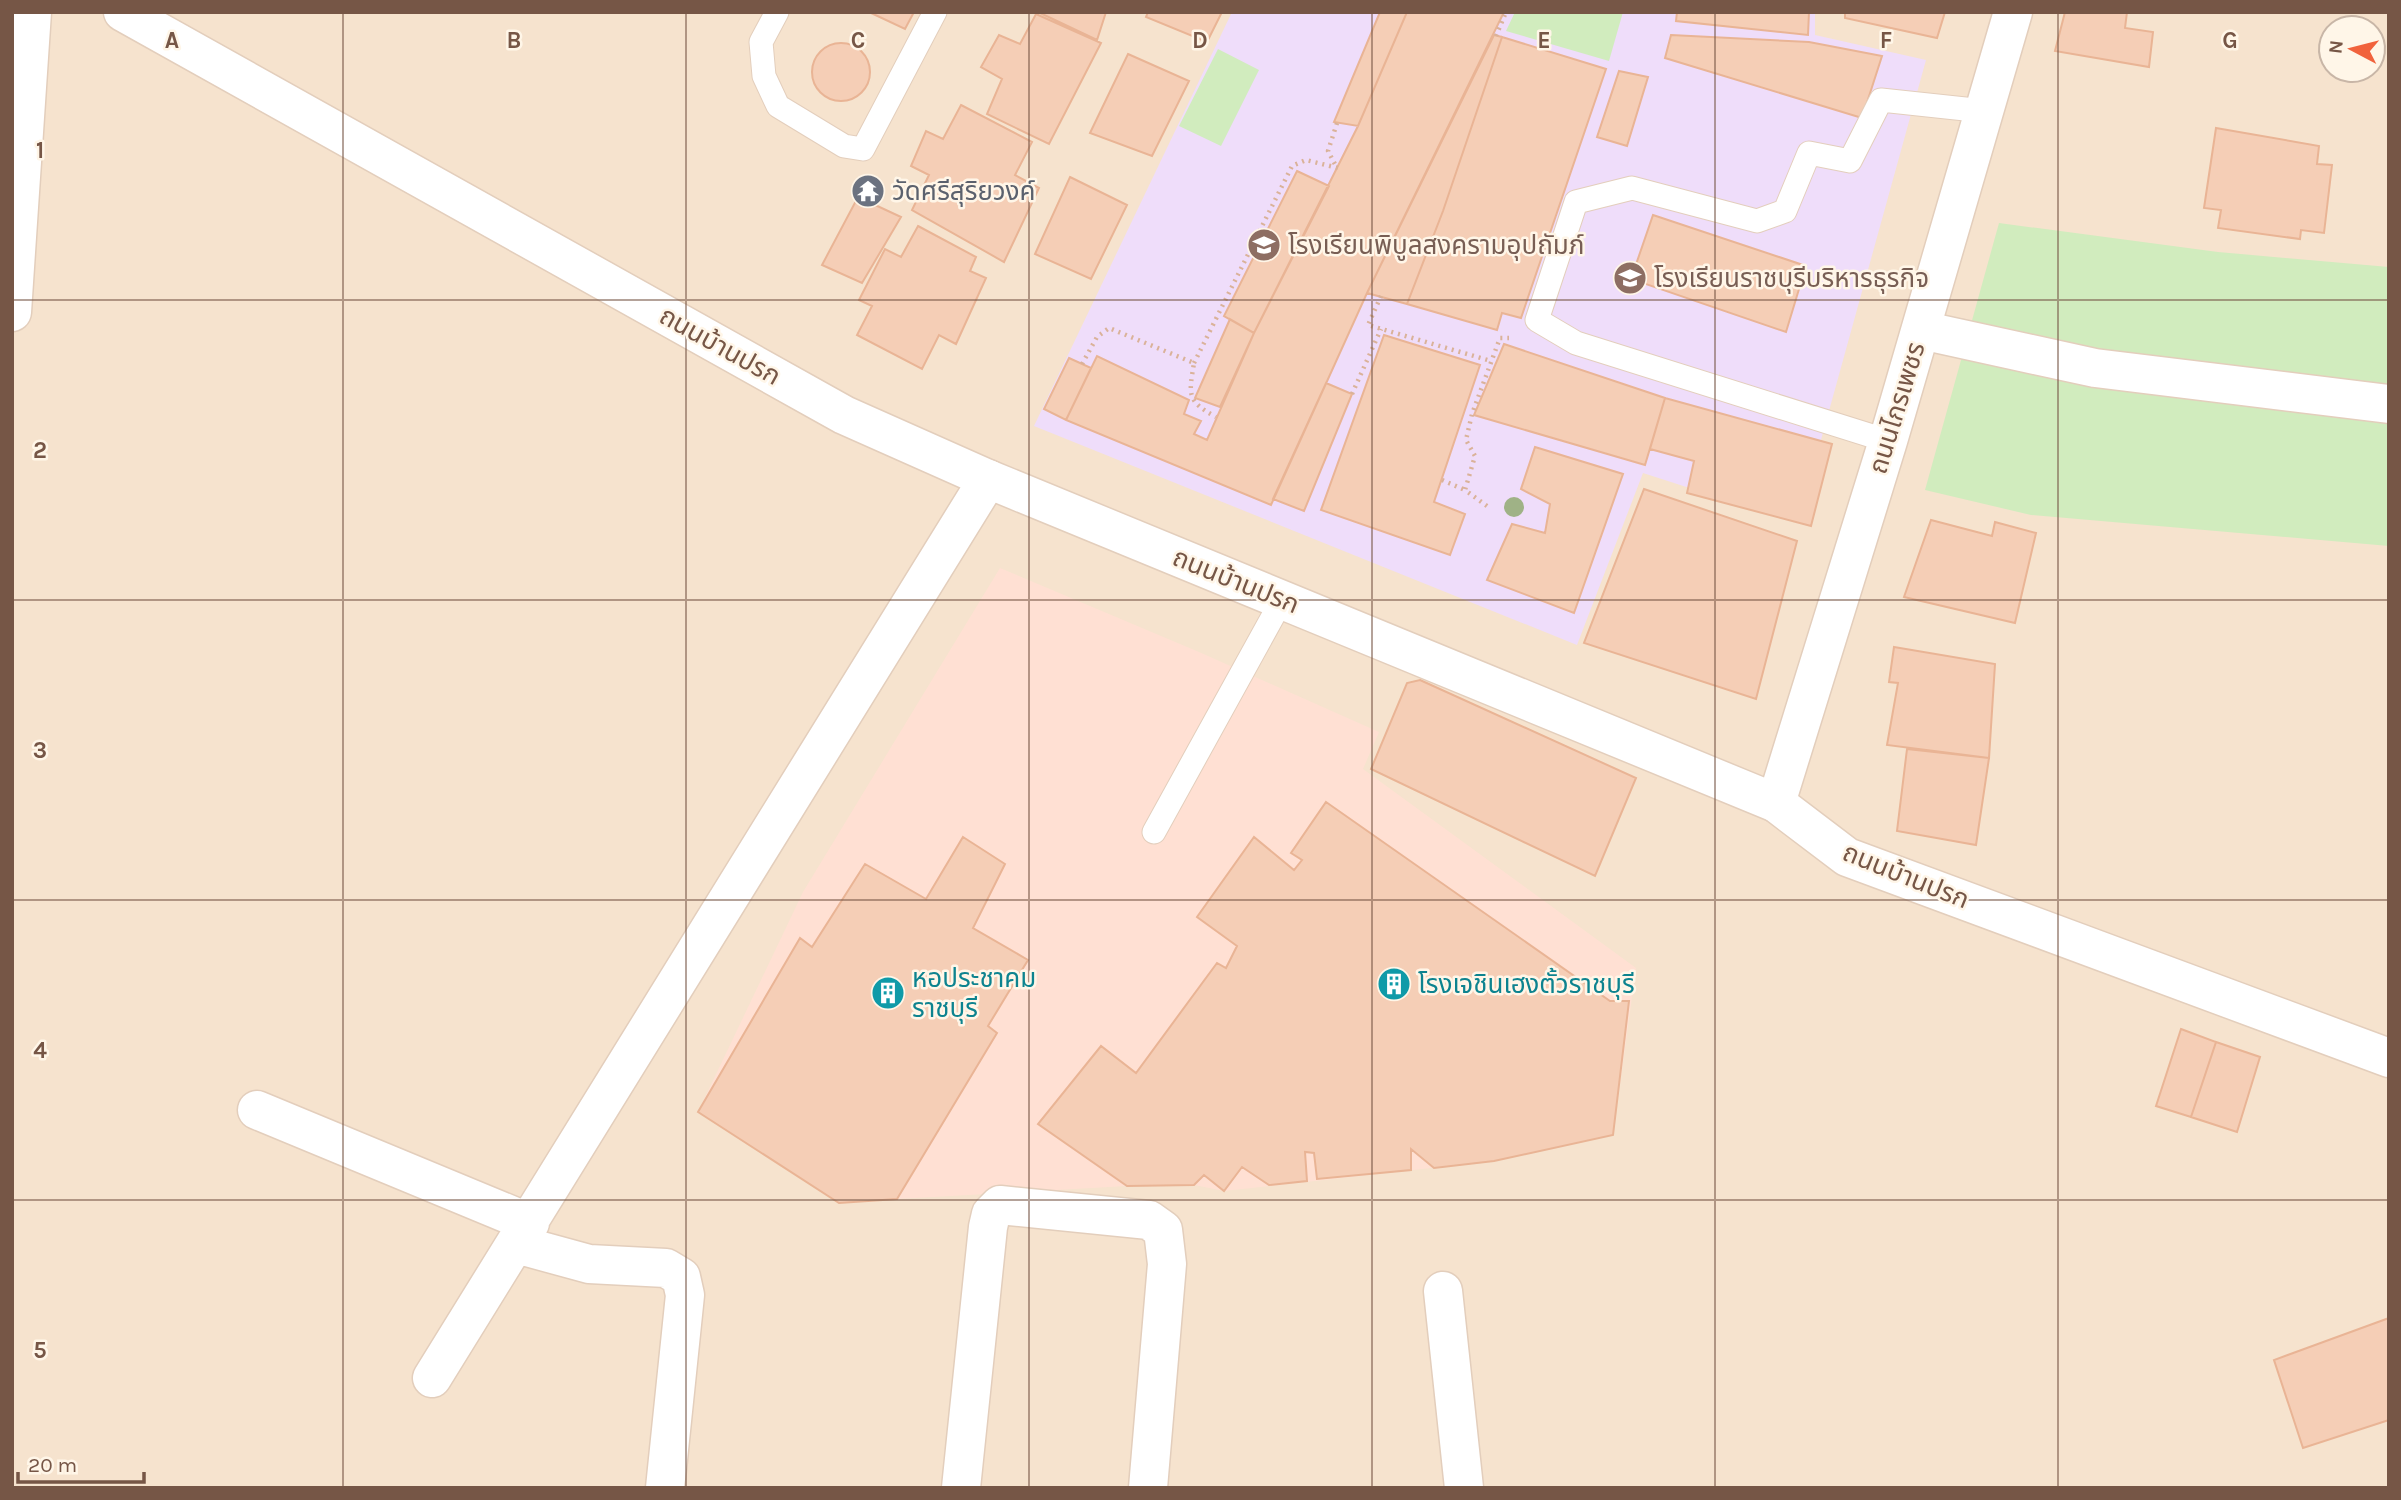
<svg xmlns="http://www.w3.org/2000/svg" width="2401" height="1500" viewBox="0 0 2401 1500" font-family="Karla,'Noto Sans Thai',sans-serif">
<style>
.residential{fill:#f6e3ce;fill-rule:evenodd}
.commercial{fill:#ffe0d3}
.education{fill:#efddfa}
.green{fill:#d1ecbe}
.building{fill:#f5ceb6;stroke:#e9b495;stroke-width:2}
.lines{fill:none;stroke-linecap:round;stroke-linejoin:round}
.service-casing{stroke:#e3cebc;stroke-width:25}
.minor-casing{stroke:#e3cebc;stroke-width:41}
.tertiary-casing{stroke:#e3cebc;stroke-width:41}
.path{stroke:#dab299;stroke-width:4.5;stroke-dasharray:2 5;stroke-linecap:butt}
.service{stroke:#fff;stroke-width:23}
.minor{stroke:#fff;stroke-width:38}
.tertiary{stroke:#fff;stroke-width:38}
.tree{fill:#9fb286}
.grid{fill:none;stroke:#765646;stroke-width:2;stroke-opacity:0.55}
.labels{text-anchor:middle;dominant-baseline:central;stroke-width:5;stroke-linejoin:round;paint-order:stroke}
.worship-label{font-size:26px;fill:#5b616d;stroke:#fff6e8;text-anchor:start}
.education-label{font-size:26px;fill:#785e54;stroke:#fff6e8;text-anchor:start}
.street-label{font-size:26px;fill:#765646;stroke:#fff6e8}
.culture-label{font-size:26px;fill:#0d838f;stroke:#fff6e8;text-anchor:start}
.grid-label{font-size:23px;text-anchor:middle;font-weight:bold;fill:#765646;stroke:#fff6e8;stroke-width:5;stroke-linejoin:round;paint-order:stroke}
</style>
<rect width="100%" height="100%" fill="#fef2e0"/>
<path class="residential" d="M12,12h2377v1476h-2377zM2331,28h42v42h-42z"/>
<path class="commercial" d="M1000,568l199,84 180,80 -16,37 273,199 -23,167 -119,26 -270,30 -30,-6 -67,1 -230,13 -199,-87 105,-220z"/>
<path class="education" d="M1232,12h583v23l111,25 -128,463 -155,-50 -66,172 -543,-219z"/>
<path class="green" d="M1515,12h108l-14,49 -103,-30z
M1218,49l41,21 -38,76 -42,-20z
M1999,223l219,29 171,15v279l-358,-31 -106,-25z"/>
<path class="building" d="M869,12h45l-9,17z
M1038,12h68l-9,28z
M1148,12h74l-15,30 -61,-25z
M1380,12h27l-49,114 -24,-4z
M1407,12h97l-137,281 -96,212 -205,-85 31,-64 92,44 -5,14 17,7 -7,13 13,6 47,-107 104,-207z
M1677,12h132l-1,23 -132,-14z
M1845,12h100l-8,26 -92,-20z
M2065,12h62l-2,16 28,4 -4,35 -94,-16z
M1036,14l65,29 -52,101 -62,-30 15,-35 -21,-12 18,-32 21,9z
M1494,35l8,2 -59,174 -36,93 -40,-11z
M1671,35l138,7 73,14 -20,62 -197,-60z
M1502,37l104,32 -85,249 -19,-5 -5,17 -90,-26 36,-93z
M812 72a29 29 0 1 1 58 0a29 29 0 1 1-58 0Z
M1128,54l61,27 -37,75 -62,-23z
M1619,71l29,6 -21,69 -30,-9z
M961,105l71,37 -17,33 24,13 -35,74 -92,-52 17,-35 -18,-9 15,-35 17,8z
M2216,128l103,18 -2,18 15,1 -8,68 -23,-3 -1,9 -82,-11 3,-18 -17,-2z
M1297,171l32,15 -75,147 -30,-17z
M1070,177l57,28 -36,74 -56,-25z
M858,197l43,20 -39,66 -40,-18z
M1653,215l153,51 -20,66 -155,-53z
M918,226l58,31 -6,14 16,7 -30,66 -17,-9 -17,34 -65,-34 15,-29 -13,-6 26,-51 16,8z
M1230,319l24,14 -34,74 -25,-9z
M1384,335l96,30 -46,137 31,12 -15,41 -129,-45z
M1504,344l161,54 -20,67 -171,-50z
M1069,358l22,10 -25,52 -22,-11z
M1326,383l26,11 -48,117 -31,-12z
M1665,398l167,46 -21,82 -124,-33 7,-32 -44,-12z
M1535,447l88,27 -49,139 -87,-33 25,-56 33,9 5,-29 -29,-15z
M1644,489l153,52 -41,158 -172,-56z
M1931,520l61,16 3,-14 41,11 -21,90 -111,-26z
M1894,647l101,17 -6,94 -102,-13 11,-62 -9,-1z
M1420,680l216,98 -41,98 -224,-107 36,-86z
M1907,749l82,9 -13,87 -79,-14z
M1326,802l284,199h19l-16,134 -119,26 -60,7 -23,-19v21l-94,9 -3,-26 -9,-1 2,29 -38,4 -27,-18 -18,24 -20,-16 -10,10 -67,1 -89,-62 63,-78 35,27 81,-110 9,5 11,-22 -40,-29 57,-80 40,33 8,-10 -11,-7z
M963,837l42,27 -32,64 55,32 -40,66 9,7 -100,166 -58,4 -141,-91 102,-174 12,9 53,-83 61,35z
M2181,1029l35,13 -25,75 -35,-11z
M2216,1042l44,15 -23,75 -46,-15z
M2389,1318v102l-86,28 -29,-88z"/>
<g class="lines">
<defs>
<path id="service" d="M777,12l-16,30 3,34 14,30 66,40 19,3 72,-137
M1888,441l-312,-98 -39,-23 39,-118 56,-14 125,33 28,-10 24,-58 41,8 31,-61 103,11
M1154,832l128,-232"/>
<path id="minor" d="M1921,330l174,38 294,36
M1776,803l71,54 542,201
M257,1110l273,113
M516,1244l73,20 77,4 15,9 4,18 -20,193
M1443,1291l21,197
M432,1378l556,-899
M961,1488l27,-261 3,-13 9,-9 149,15 14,10 4,34 -19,224"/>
<path id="tertiary" d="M123,12l721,403 144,64 788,324 112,-362 125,-429
M12,312l20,-300"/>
</defs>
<use href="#service" class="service-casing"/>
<use href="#minor" class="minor-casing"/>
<use href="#tertiary" class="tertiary-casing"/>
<path class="path" d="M1496,36l10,-24
M1337,123l-9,28 9,17
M1381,296l-13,29 123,36
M1194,363l98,-197 14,-6 32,8
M1082,364l15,-27 12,-9 85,35c-5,31 -8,38 22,54
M1352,394l29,-65
M1442,480l23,10
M1487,506l-22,-16 10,-34 -9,-16 6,-26 28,-76h9"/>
<use href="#service" class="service"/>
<use href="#minor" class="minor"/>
<use href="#tertiary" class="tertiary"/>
</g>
<circle class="tree" cx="1514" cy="507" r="10"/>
<path class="grid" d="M343,12v1476M686,12v1476M1029,12v1476M1372,12v1476M1715,12v1476M2058,12v1476M12,300h2377M12,600h2377M12,900h2377M12,1200h2377"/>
<defs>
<symbol id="temple-disc" viewBox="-11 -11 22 22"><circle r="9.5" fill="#6b7280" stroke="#fff6e8"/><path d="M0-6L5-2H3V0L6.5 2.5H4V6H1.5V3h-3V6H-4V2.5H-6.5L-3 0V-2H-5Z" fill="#fff"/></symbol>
<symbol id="school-disc" viewBox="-11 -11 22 22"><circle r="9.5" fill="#8d6e63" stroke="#fff6e8"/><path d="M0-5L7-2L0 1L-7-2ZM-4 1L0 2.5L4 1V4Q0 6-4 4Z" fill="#fff"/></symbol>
<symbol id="university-disc" viewBox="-11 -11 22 22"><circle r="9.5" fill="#8d6e63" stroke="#fff6e8"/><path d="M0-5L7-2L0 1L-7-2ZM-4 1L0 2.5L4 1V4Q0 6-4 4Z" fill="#fff"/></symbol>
<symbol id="building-disc" viewBox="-11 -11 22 22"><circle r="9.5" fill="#0f9aa8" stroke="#fff6e8"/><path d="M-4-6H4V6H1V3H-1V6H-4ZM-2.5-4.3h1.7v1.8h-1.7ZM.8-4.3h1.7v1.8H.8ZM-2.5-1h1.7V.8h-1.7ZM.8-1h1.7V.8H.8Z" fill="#fff"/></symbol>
</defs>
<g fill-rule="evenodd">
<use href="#temple-disc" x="849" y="172" width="38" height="38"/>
<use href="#school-disc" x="1245" y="226" width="38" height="38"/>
<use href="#university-disc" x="1611" y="259" width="38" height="38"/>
<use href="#building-disc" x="1375" y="965" width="38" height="38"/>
<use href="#building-disc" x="869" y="974" width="38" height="38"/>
</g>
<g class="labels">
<g class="worship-label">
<text x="892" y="191">วัดศรีสุริยวงค์</text>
</g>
<g class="education-label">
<text x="1288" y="245">โรงเรียนพิบูลสงครามอุปถัมภ์</text>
<text x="1654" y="278">โรงเรียนราชบุรีบริหารธุรกิจ</text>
</g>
<g class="street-label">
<text transform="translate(720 346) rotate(29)">ถนนบ้านปรก</text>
<text transform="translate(1897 408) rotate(-73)">ถนนไกรเพชร</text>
<text transform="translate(1236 581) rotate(22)">ถนนบ้านปรก</text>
<text transform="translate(1906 876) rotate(22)">ถนนบ้านปรก</text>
</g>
<g class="culture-label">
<text x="912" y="978">หอประชาคม<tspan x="912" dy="30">ราชบุรี</tspan></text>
<text x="1418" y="984">โรงเจชินเฮงตั้วราชบุรี</text>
</g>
</g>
<g class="grid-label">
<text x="172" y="48">A</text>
<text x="514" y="48">B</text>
<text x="858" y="48">C</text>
<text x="1200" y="48">D</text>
<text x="1544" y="48">E</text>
<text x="1886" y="48">F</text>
<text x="2230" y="48">G</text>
<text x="40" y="158">1</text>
<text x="40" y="458">2</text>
<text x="40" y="758">3</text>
<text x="40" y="1058">4</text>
<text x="40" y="1358">5</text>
</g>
<rect width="2401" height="1500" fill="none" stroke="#765646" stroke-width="28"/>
<g transform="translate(2352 49) rotate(277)"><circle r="33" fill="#fff6e8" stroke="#c8b6a7" stroke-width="2"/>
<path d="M0-5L12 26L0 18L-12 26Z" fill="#f1623c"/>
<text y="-10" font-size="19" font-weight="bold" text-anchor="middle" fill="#765646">N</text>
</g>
<path d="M18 1472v10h126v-10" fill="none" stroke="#765646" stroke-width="3.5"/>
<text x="28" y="1472" font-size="21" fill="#765646" stroke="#fff6e8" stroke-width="5" paint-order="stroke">20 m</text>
</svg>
